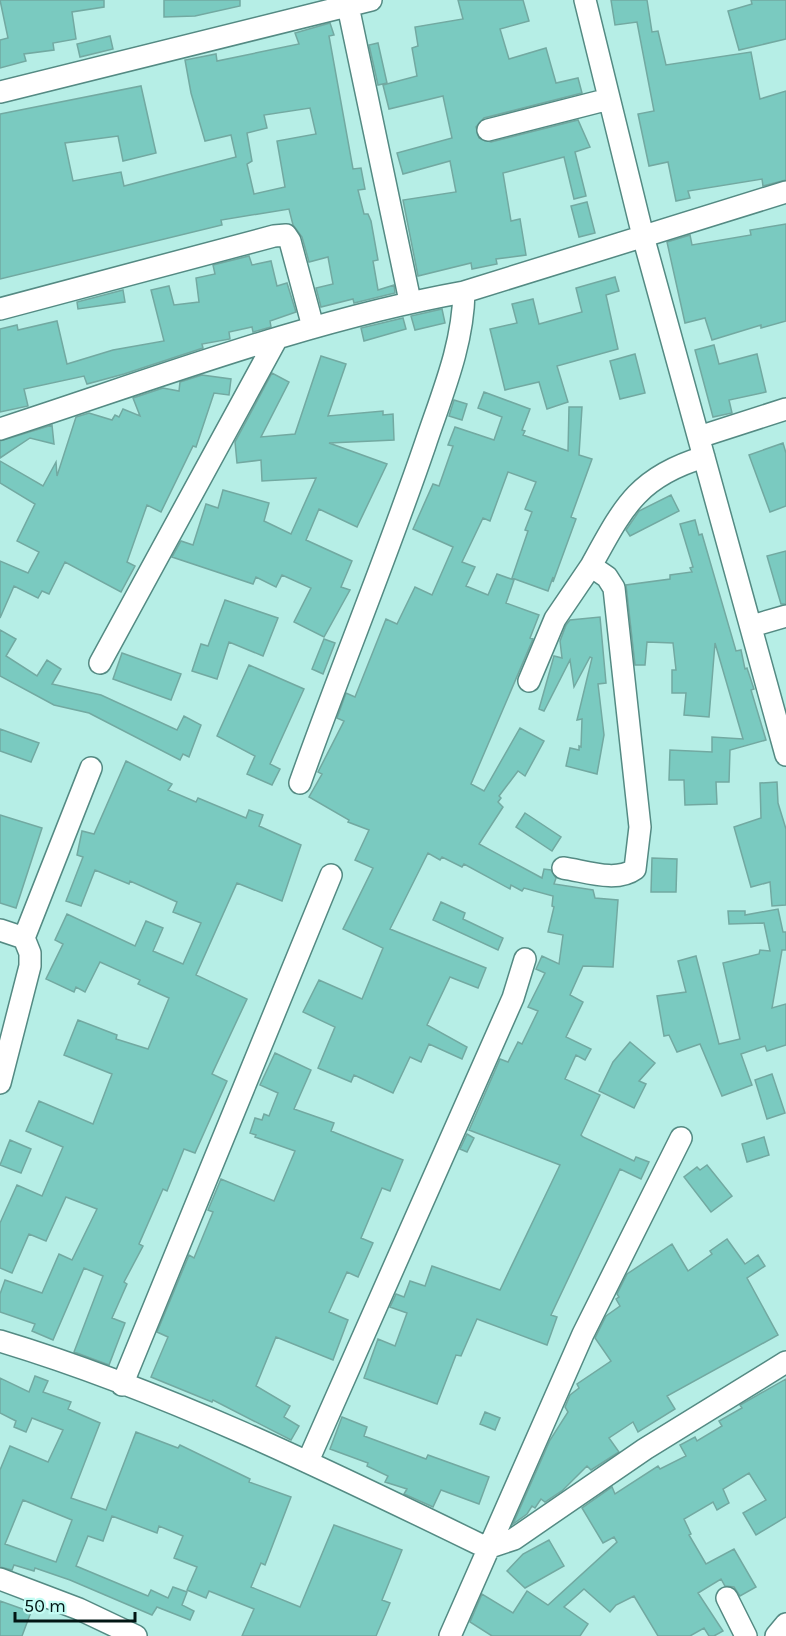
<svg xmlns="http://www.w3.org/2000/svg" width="786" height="1636" viewBox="0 0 786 1636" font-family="Karla,sans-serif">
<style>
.building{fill:#7acac0;stroke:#72a9a1;stroke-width:1.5;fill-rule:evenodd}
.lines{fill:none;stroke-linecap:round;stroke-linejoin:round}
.minor-casing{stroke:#548a83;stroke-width:24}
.minor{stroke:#fff;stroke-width:21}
</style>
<rect width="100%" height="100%" fill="#b6eee6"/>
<path class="building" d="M0,0h104v7l-32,5 4,27 -23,4 1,7 -30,4 2,7 -26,7v-28l8,-2z
M164,0h76v6l-45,10 -31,1z
M458,0h65l6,21 -29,8 9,30 37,-11 10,35 22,-5 4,15 -98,25 -8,9 3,11 12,4 87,-22 12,27 -15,5 11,44 -12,3 -10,-42 -61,16 8,48 9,-2 6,36 -30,4 1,5 -25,5 -1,-6 -53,13 -15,-76 53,-8 -6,-31 -47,13 -6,-21 55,-15 -9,-42 -54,13 -6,-24 34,-9 -5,-28 6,-2 -3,-19 48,-8z
M611,0h36l5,32 6,-1 8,34 85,-13 9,47 26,-8v89l-23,6 -1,-7 -74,12 2,7 -14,3 -8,-39 -19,4 -11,-52 16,-3 -17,-89 -22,3z
M751,0h35v39l-47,11 -11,-39 24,-7z
M330,23l4,12 -5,1 24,133 8,-1 4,21 -7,1 6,24h4l3,7 7,39 -5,1 5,29 16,-5 1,8 -41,10 -1,-4 -32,8 -5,-19 17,-4 -5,-27 -19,5 -7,-25 -9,-12 -4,-16 -68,11 1,5 -222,54v-165l141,-28 15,67 -33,8 -5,-25 -53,7 8,38 48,-9 3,14 112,-29 -5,-22 -26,6 -14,-48 -6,-33 31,-6 1,7 82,-17 -4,-11zM310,108l6,26 -39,7 8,46 -31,7 -7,-30 5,-3 -5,-28 20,-5 -3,-13z
M110,36l3,13 -33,8 -3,-13z
M378,43l9,40 -9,2 -9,-40z
M587,202l8,31 -16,4 -8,-31z
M786,224v97l-25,7v-3l-49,15 -7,-22 -20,5 -18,-81 23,-7 2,10 59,-10 -1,-5z
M249,256l3,9 19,-4 6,25 10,-3 9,29 -26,9 1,6 -18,5 -1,-5 -23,5 1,7 -28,5 1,4 -79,26 -37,10 -3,-8 -60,13 4,17 -28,6v-83l17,-4 1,5 39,-9 10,43 46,-14 51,-9 -13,-51 18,-4 5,19 25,-3 -3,-24 19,-4 -2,-9z
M615,277l4,14 -13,4 12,54 -61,17 11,36 -21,7 -8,-27 -34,8 -15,-61 27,-6 -5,-19 21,-5 6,25 43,-12 -6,-24z
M123,290l2,12 -47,7 -1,-7z
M442,309l3,14 -30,7 -4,-14z
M403,318l3,11 -42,12 -3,-13z
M714,345l5,19 38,-10 9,38 -37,8 3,13 -19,4 -18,-67z
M635,354l10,39 -25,6 -10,-38z
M321,356l25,8 -18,52 55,-5v4l10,-1 1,26 -65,3 58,21 -30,63 -38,-18 -13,31 46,21 -11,26 9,3 -26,47 -30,-15 17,-34 -29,-13 -6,12 -20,-10 -3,7 -81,-27 9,-16 12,4 13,-41 12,4 5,-18 46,13 -5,18 27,13 25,-56 -54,3 -1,-21 -24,3 -2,-21 37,-69 17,9 -28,55 34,-3z
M202,375l29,4 -2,16 -15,-2 -18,54 -3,-1 -32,66 -14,-7 -20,57 8,4 -14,26 -56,-30 -16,32 -7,-3 -4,7 -24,-12 -14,32v-57l28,12 11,-21 -22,-11 18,-37 -35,-21v-22l43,25 13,-24 1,14 19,-59 13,-4 23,7 3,-5 4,2 4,-8 17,7 -7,-18 30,-10 16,3 1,-9z
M484,392l46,17 -8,21 3,1 -2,4 45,16 1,-44h13l-3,48 13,4 -21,58 5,2 -23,63v-5l-5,14 -36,-13 16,-47 -3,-1 7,-18 -7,-3 11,-27 -28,-10 -18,49 -7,-3 -21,44 13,5 -9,19 22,9 9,-21 17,6 -8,23 33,12 -9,23 3,1 -62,145 13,7 36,-63 24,13 -19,35 -7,-5 -19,25 2,2 -3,4 5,5 -24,37 63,34 2,-9 7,1 5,8 -2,6 39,6 2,8 23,2 -5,67 -30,-1 -13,29 13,7 -17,35 25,12 -6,11 -9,-5 -11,24 35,16 -19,40 2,2 51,24 2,-4 13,5 -8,17 -21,-10 -69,146 6,2 -10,28 -70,-26 -16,37 -5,-1 -19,49 -73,-26 14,-39 17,7 12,-33 -17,-6 6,-13 8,3 6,-16 15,5 7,-20 68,24 60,-125 -91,-35 31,-71 8,3 10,-20 4,2 16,-33 -10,-4 17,-34 -9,-4 6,-13 17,8 4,-29 -15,-3 6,-25 -2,-1 1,-10 -29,-8 -2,3 -11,-6 -1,4 -46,-25 -2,3 -20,-10 -2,3 -12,-7 -38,76 96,39 -8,20 -28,-11 -23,48 40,22 -5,12 -33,-15 -8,18 -11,-5 -17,36 -39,-18 -3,7 -33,-14 17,-41 -32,-15 16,-32 43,19 21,-51 -40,-19 30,-61 -18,-8 14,-30 -21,-8 1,-2 -40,-23 13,-23 -4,-2 26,-51 -7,-3 9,-25 9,4 31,-78 11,5 18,-37 17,8 21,-48 -40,-18 20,-45 6,2 14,-40 -5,-1 7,-18 39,13 8,-23 -24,-9z
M454,400l13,4 -5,16 -13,-4z
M52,425l2,19 -24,-6 -30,20v-17z
M783,443l3,10v53l-16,6 -21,-57z
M671,495l8,16 -49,25 -4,-6 13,-19z
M695,520l4,15 3,-1 34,117 5,-1 4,19 2,-1 7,21 -3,1 15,50 -36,10 -1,32h-13l1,22 -32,1 -1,-25h-15l1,-30 42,2v-15l31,2 -28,-96 -6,74 -25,-2 2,-22h-14v-23h4l-3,-27 -26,-1 -2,23h-10l-9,-80 44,-6v-4l22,-3 -2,-4 3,-1 -13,-43z
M786,551v53h-5l-14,-48z
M225,600l53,18 -15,38 -34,-14 -12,37 -25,-8 9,-27 7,2z
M600,617l6,66 -8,1 6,51 -7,39 -31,-8 4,-18 9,2v-4l2,1 1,-28 -5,1 15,-62 -2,-1 -16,30 -4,-27 -26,51 -5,-2 15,-53 8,2 -2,-17 6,-16 4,-5z
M0,630l16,9 -10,17 31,20 10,-16 14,9 -9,15 49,11 76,35 7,-14 17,9 -12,32 -6,-3 -3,6 -91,-47 -35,-8 -54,-29z
M324,639l11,4 -12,31 -11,-5z
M122,653l59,21 -10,26 -58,-21z
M249,665l55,24 -34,75 10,5 -8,16 -25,-11 8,-18 -38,-20z
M0,729l39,14 -8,19 -31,-11z
M126,761l46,23 -4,6 28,12 2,-4 48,20 3,-8 14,5 -4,11 42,19 -19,56 -45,-18 -41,92 51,24 -35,75 15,7 -32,72 -11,-4 -17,42 -4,-2 -24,55 4,2 -19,36 3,2 -15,34 13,5 -16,42 -35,-13 29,-76 -19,-8 -31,72 -21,-9 3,-7 -35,-12v-18l5,-14 37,13 17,-39 13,6 25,-51 -31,-12 -20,44 -17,-7 -17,39 -12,-5v-45l17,-38 25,11 21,-49 -37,-16 13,-30 54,23 19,-50 -48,-19 14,-35 39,15 -1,4 32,10 21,-51 -31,-14 2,-4 -40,-18 -15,30 -9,-5 -2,5 -28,-13 17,-35 -8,-4 12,-26 68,32 11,-25 17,7 -10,23 30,13 18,-41 -28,-11 4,-10 -47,-21 -1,3 -34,-14 -14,36 -15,-5 17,-44 -6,-2 5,-24 12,3z
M777,782l1,21 8,26v76l-14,1 -2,-24 -19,5 -17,-60 27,-9 -1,-35z
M525,813l36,24 -9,14 -36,-24z
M0,815l42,13 -26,80 -16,-5z
M652,858l25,1 -1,33h-25z
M441,902l24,11 -2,6 40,19 -5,12 -65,-30z
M778,909l5,23h3v18h-4l-10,58 14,-4v41l-19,6 -2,-5 -24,8 11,31 -30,11 -22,-52 -23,8 -8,-17 -5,1 -7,-40 29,-4 -8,-31 18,-5 23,88 21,-5 -17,-76 36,-9 1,-4 10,1 -6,-28 -35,1 -1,-13h17v4z
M630,1042l25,21 -16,18 7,3 -12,24 -35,-17 14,-29z
M275,1053l36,17 -17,39 40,14 -3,8 72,29 -13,31 -8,-3 -21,50 12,5 -15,34 -11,-5 -18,40 19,8 -15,40 -57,-23 -20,49 34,20 -6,11 15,9 -8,14 -78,-40 -1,2 -61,-25 17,-40 -11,-5 32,-77 5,3 19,-46 -5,-2 13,-31 53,22 21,-50 -40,-14 1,-2 -6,-2 5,-15 7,2 2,-6 5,2 9,-23 -18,-8z
M772,1074l13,39 -18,6 -12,-39z
M467,1134l7,4 -7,14 -7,-3z
M764,1137l5,18 -22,7 -5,-18z
M10,1140l21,9 -10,24 -21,-8z
M707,1165l25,31 -21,16 -27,-35 13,-10 3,3z
M727,1239l18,25 13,-9 7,11 -18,12 31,57 -111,61 8,13 -37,23 -5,-10 -24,16 10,14 -28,18 -4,-4 -24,24 -18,12 -4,-3 -6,9 -3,-2 -5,8 -14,10 37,-84 18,-28 -3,-5 5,-12 9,-7 -2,-4 34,-23 -16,-23 11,-22 14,-10 -4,-7 3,-2 -2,-3 10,-20 45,-30 16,27 24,-17 -2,-3z
M35,1376l13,5 -5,11 28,10 -3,7 32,14 -29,75 35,12 30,-78 42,16 2,-3 70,34 -1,3 42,15 -26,68 -4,-2 -10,24 49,20 34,-82 68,25 -20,50 8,3 -14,33h-134l12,-27 -45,-18 -3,7 -19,-8 10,-23 -23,-9 9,-22 -24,-10 -2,7 -45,-17 -9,25 -15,-5 -12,30 72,30 3,-6 17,8 5,-11 14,5 -5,13 12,6 -4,9 -33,-13 -5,8 -82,-35 -35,-12 -1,3 -20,-6 -2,5 -12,-3v-97l10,-24 38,16 15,-32 -31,-12 -6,14 -12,-5 2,-6 -16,-8v-35l29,14zM23,1500l49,20 -16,42 -51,-18z
M786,1379v138l-30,18 -13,-22 23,-13 -17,-27 -26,16 6,14 -12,7 -4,-8 -29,17 7,15 -2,1 17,29 28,-15 22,38 -16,9 -6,-9 -9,-1 -4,-7 -23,14 25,38 -9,5h-5l-5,-8 -14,8h-32l-24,-40 -18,9 -6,7 -26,-23 -20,18 24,17 -8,12h-88l-22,-14 12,-28 31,19 14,-22 21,14 69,-63 -3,-5 -11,6 -21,-35 30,-21 3,7 43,-28 2,3 26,-13 -6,-11 15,-8 2,4 25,-15 -3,-5 23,-13 -2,-3z
M485,1412l15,6 -5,12 -15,-6z
M342,1417l25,10 -3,9 62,23 2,-4 61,22 -10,27 -38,-14 -8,17 -29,-13 3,-5 -22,-7 3,-6 -21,-10 1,-3 -38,-14z
M549,1540l15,26 -39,22 -18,-17 16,-17z
M0,1601l31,11 -9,24h-22z"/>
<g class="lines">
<defs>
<path id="minor" d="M585,0l58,236 143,519
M348,6l62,295
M0,92l371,-92
M488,130l121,-31
M0,309l274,-73 12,-1 4,6 23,86
M0,429c151,-49 308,-109 464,-137l322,-100
M699,437l87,-28
M752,626l34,-10
M100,663l176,-323
M529,681l26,-62 36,-53
M300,783c40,-113 86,-224 125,-338 17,-51 38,-99 39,-153
M563,868c22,3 53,15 72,1l5,-42 -26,-239 -7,-11 -16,-11c32,-58 46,-89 113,-109
M0,930l24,8 67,-170
M0,1083l30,-117v-13l-6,-15
M0,1341c166,50 331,131 487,207l27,-9 131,-90 141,-87
M122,1385l209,-510
M308,1461l205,-463 12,-39
M0,1579l79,30 57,27
M727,1598l19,38
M450,1636l133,-302 98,-196
M776,1636l10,-12"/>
</defs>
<use href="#minor" class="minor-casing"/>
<use href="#minor" class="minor"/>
</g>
<path d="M15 1612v9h120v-9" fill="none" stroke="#021614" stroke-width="3"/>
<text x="24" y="1612" font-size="18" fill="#021614" stroke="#c3fcf3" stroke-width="4.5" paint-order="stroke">50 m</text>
</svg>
